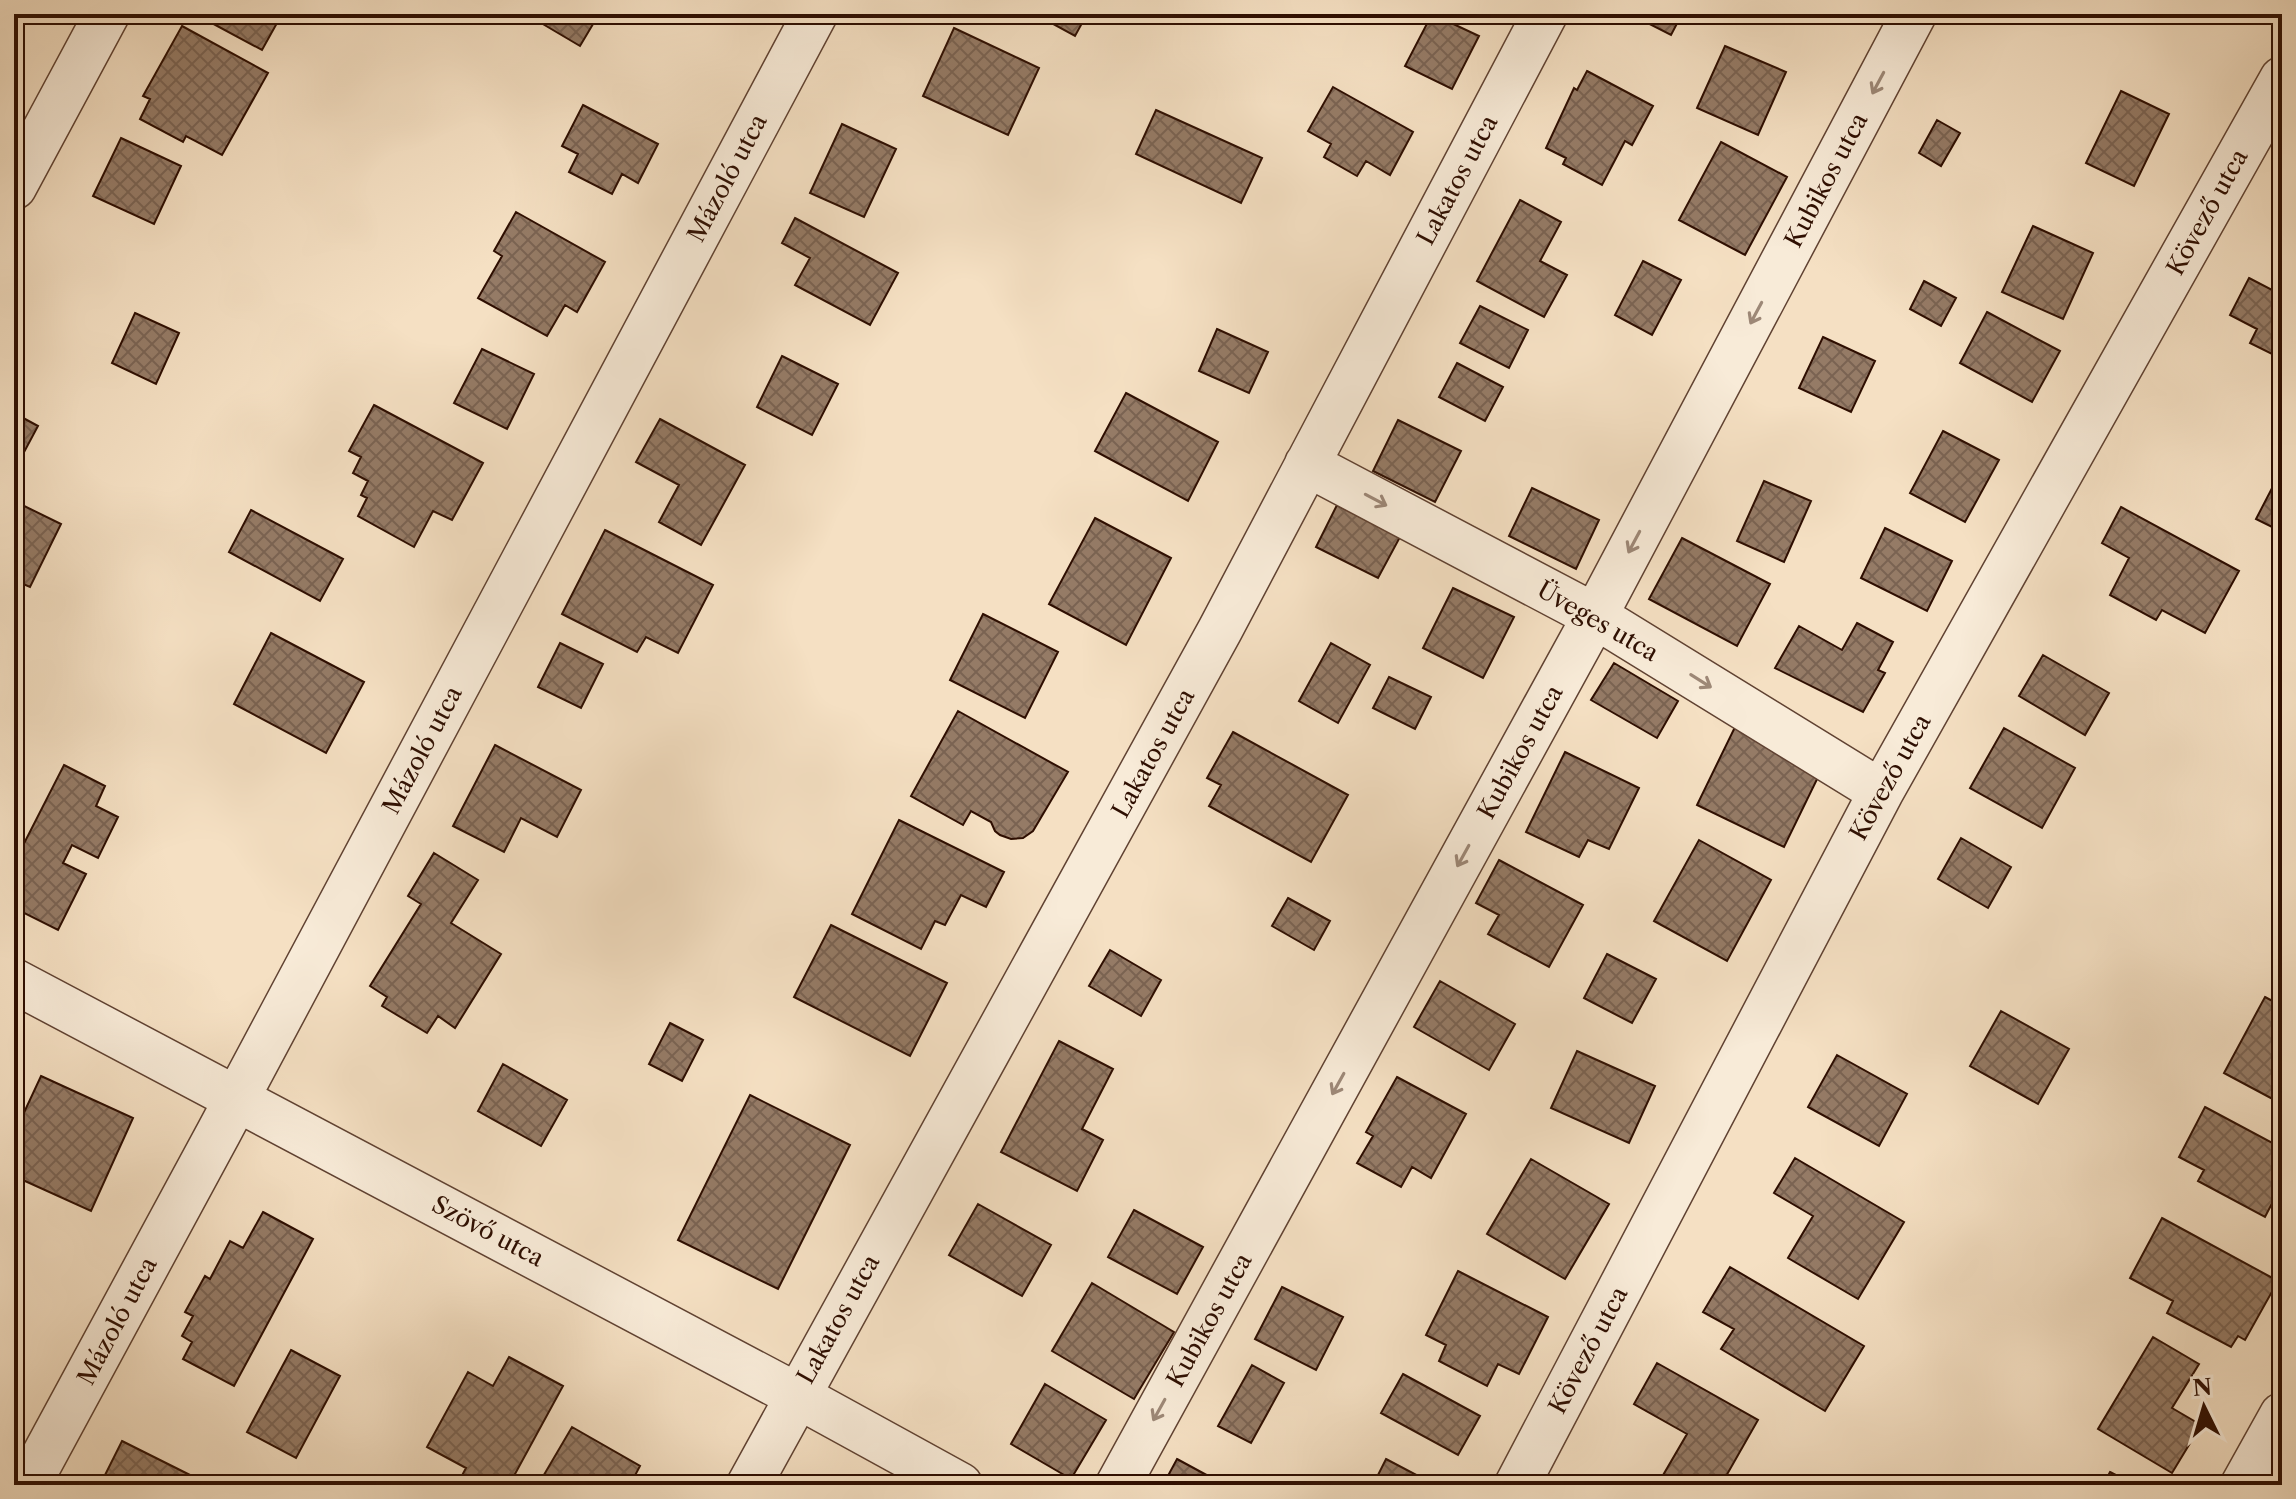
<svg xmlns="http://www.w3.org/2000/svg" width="2296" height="1499" viewBox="0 0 2296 1499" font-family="'Libre Caslon Text',serif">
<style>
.building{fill:url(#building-cross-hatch);stroke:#2e0e01;stroke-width:2}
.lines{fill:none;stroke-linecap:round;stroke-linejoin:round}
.minor-casing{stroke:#604232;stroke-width:47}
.minor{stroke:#f8ebd8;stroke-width:44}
.oneway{stroke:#9d8877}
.labels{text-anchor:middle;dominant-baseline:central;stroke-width:8;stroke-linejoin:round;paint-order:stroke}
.street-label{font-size:24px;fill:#2e0e01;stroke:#f8ebd8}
</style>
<defs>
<pattern id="building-cross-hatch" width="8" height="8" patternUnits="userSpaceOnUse" patternTransform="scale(2)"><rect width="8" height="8" fill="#957b66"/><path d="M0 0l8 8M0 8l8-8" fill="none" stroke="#7a6352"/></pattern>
</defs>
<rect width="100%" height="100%" fill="#f5e0c3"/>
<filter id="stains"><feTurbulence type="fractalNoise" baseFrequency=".0025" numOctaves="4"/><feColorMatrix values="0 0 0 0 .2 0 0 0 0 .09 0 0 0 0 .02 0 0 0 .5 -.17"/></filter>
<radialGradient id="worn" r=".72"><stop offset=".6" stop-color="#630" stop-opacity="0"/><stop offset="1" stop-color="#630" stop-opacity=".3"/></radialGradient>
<path class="building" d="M195,14h87l-20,36z
M526,14h73l-19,32z
M1035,14h52l-12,22z
M1432,14l47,22 -27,53 -47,-23z
M1630,14h52l-11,21z
M182,26l86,47 -46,82 -36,-19 -3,6 -43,-23 10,-20 -7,-3z
M954,28l85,40 -31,67 -85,-39z
M1725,46l61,26 -28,63 -61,-27z
M1587,71l66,35 -21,39 -7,-4 -23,44 -39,-21 3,-6 -20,-10 28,-60 3,2z
M1333,87l80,45 -23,43 -24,-14 -9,15 -33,-19 7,-13 -23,-13z
M2121,91l48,23 -35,72 -48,-23z
M583,105l75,39 -20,39 -16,-9 -10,20 -43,-22 9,-18 -16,-8z
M1156,110l106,48 -21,45 -105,-49z
M1937,120l23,13 -19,33 -22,-13z
M842,124l54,25 -32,68 -54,-24z
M121,138l60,28 -27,58 -61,-28z
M1721,142l66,35 -42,78 -66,-35z
M1520,200l41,22 -21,39 27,14 -23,42 -67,-36z
M516,212l89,50 -28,50 -12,-7 -18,31 -69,-38 24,-42 -8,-5z
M795,218l103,55 -28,52 -75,-40 15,-27 -28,-15z
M2033,226l60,27 -30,66 -61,-27z
M1643,261l38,19 -29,55 -37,-20z
M2249,278l33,17v64l-32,-16 7,-14 -27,-14z
M1924,281l32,17 -15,28 -31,-17z
M1480,306l48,24 -19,38 -49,-25z
M1987,312l73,39 -28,51 -72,-39z
M135,313l44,20 -23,51 -44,-21z
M1217,329l51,23 -19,41 -50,-22z
M1823,337l52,24 -24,51 -52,-24z
M482,349l52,25 -27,55 -53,-26z
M782,356l56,28 -26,51 -55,-28z
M1457,363l46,24 -18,34 -46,-24z
M1126,393l92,49 -30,59 -93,-50z
M374,405l109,58 -31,57 -19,-9 -19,36 -56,-31 9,-18 -6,-3 7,-14 -15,-8 8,-16 -12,-6z
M14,413l24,13 -16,30 -8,-4z
M660,419l85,46 -44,80 -42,-23 20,-37 -43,-23z
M1398,420l63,31 -26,51 -62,-31z
M1943,431l56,29 -34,62 -55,-29z
M2282,469v63l-26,-13z
M1764,481l47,20 -27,61 -47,-21z
M1532,488l67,32 -23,49 -67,-33z
M14,501l47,23 -31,63 -16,-7z
M1337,505l63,32 -22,41 -62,-31z
M2121,507l118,64 -34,62 -43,-23 -6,10 -46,-25 19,-37 -27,-15z
M251,510l92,49 -23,42 -91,-49z
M1095,518l76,40 -45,87 -77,-41z
M1885,528l67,33 -25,50 -66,-33z
M605,530l108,55 -35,68 -32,-16 -9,15 -75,-38z
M1682,538l88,46 -33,62 -88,-47z
M1453,588l61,29 -31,61 -60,-30z
M983,614l75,38 -33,66 -75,-38z
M1857,623l36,19 -15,28 7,3 -22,39 -88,-44 24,-42 43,24z
M271,633l93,49 -38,71 -92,-49z
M560,643l43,21 -22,44 -43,-21z
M1331,643l39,22 -32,58 -39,-22z
M2043,655l66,38 -24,42 -66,-39z
M1614,663l64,38 -21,37 -66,-38z
M1389,677l42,20 -16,32 -42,-21z
M958,711l110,61 -35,59 -10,7 -12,1 -11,-4 -5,-4 -4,-9 -20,-11 -8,14 -52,-29z
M1735,727l87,42 -38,78 -87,-42z
M2004,728l71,40 -33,60 -72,-40z
M1233,732l115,63 -37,67 -102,-56 12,-21 -14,-7z
M495,745l86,45 -24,47 -36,-19 -17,34 -51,-26z
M1565,752l74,36 -30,61 -21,-9 -9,17 -53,-25z
M64,765l41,21 -9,20 22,11 -20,41 -26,-13 -9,18 23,11 -28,56 -44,-22v-45z
M899,820l105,52 -18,35 -25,-12 -16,30 -10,-4 -14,28 -69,-35z
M1961,838l50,29 -23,41 -50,-29z
M1699,840l72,40 -44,81 -73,-40z
M434,853l44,27 -27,43 50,31 -46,74 -17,-12 -11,17 -45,-27 5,-9 -17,-11 51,-82 -13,-8z
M1499,860l84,45 -34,62 -61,-33 11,-19 -23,-12z
M1288,898l42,23 -16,29 -42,-24z
M831,925l116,58 -37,73 -116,-59z
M1110,950l51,30 -20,36 -52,-30z
M1607,954l49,25 -24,44 -48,-25z
M1440,981l75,43 -26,46 -75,-43z
M2265,997l17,9v98l-58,-31z
M2001,1011l68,38 -31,55 -68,-38z
M670,1023l33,17 -21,41 -33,-17z
M1059,1041l54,28 -31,60 21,11 -26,51 -76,-39z
M1577,1051l78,35 -26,57 -78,-35z
M1837,1055l70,39 -28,52 -71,-39z
M503,1064l64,36 -26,46 -63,-35z
M41,1076l92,42 -42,93 -77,-35v-42z
M1397,1077l69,37 -35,64 -19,-11 -11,20 -44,-24 16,-27 -7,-4z
M750,1095l100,50 -72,144 -100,-49z
M2205,1107l77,41v36l-17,33 -67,-36 6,-11 -25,-13z
M1795,1158l109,64 -46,77 -70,-41 25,-42 -39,-23z
M1531,1159l78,45 -44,75 -78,-45z
M978,1204l73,41 -29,51 -73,-41z
M1134,1210l69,37 -26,47 -69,-37z
M263,1212l50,27 -79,147 -51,-27 9,-17 -10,-6 11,-20 -8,-4 20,-36 5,3 20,-38 13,7z
M2162,1218l116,63 -33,59 -7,-4 -7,11 -64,-34 6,-12 -43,-23z
M1730,1267l134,79 -39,65 -104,-62 13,-20 -31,-17z
M1458,1271l90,46 -29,57 -21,-10 -11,22 -48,-25 7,-16 -20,-10z
M1092,1283l82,49 -40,67 -82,-48z
M1282,1287l61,30 -27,53 -61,-31z
M2153,1337l46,27 -27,44 29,17 -29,48 -74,-44z
M291,1350l49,26 -44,82 -49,-26z
M509,1357l54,29 -54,99h-52l9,-17 -39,-21 41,-75 25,14z
M1657,1363l101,57 -37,65h-45l-14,-8 25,-43 -53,-30z
M1252,1365l32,18 -33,60 -33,-17z
M1403,1374l77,42 -22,39 -77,-42z
M1045,1384l61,36 -35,59 -60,-35z
M572,1427l68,39 -10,19h-92z
M122,1441l88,44h-110z
M1177,1459l48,26h-62z
M1386,1459l44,23 -2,3h-55z
M2110,1472l25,13h-32z"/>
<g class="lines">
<defs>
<path id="minor" d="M14,187l93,-173
M1307,464l288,152 286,176
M14,981l782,414 164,90
M28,1485l191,-353 596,-1118
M749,1485l471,-855 325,-616
M1118,1485l477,-869 319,-602
M1517,1485l364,-693 401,-713
M2243,1485l39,-70"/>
</defs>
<use href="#minor" class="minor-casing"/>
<use href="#minor" class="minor"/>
</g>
<defs><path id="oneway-shaft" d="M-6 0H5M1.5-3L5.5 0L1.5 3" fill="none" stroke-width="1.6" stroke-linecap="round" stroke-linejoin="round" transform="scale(2)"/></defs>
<g class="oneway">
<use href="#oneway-shaft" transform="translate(1878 83) rotate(118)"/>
<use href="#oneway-shaft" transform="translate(1756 313) rotate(118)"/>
<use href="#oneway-shaft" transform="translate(1376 500) rotate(28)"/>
<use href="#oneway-shaft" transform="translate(1634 542) rotate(118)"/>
<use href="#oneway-shaft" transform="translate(1701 681) rotate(32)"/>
<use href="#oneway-shaft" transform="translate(1463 856) rotate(119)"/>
<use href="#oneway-shaft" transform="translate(1338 1084) rotate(119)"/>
<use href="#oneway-shaft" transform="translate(1159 1410) rotate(119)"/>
</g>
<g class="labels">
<g class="street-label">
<text transform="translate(727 178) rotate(-62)">Mázoló utca</text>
<text transform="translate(1457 180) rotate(-62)">Lakatos utca</text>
<text transform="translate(1826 180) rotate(-62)">Kubikos utca</text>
<text transform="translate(2207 212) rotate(-61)">Kövező utca</text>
<text transform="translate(1598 621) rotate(30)">Üveges utca</text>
<text transform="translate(422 750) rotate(-62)">Mázoló utca</text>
<text transform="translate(1520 752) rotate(-61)">Kubikos utca</text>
<text transform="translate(1153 753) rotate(-61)">Lakatos utca</text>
<text transform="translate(1890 777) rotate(-61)">Kövező utca</text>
<text transform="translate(488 1231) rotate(28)">Szövő utca</text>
<text transform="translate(838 1319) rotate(-61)">Lakatos utca</text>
<text transform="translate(1209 1320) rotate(-61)">Kubikos utca</text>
<text transform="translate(117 1321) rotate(-62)">Mázoló utca</text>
<text transform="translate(1588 1350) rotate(-62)">Kövező utca</text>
</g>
</g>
<rect width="2296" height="1499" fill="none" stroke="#f5e0c3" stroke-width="48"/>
<rect x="16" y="16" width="2264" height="1467" fill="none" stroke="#2e0e01" stroke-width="4"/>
<rect x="24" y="24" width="2248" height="1451" fill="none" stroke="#2e0e01" stroke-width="2"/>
<g transform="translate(2204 1407) rotate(355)" stroke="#f8ebd8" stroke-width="6" paint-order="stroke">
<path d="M0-6L14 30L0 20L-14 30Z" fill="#2e0e01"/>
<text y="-12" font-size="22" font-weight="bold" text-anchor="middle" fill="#2e0e01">N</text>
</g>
<rect width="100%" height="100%" filter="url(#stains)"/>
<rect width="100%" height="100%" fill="url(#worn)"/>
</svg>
